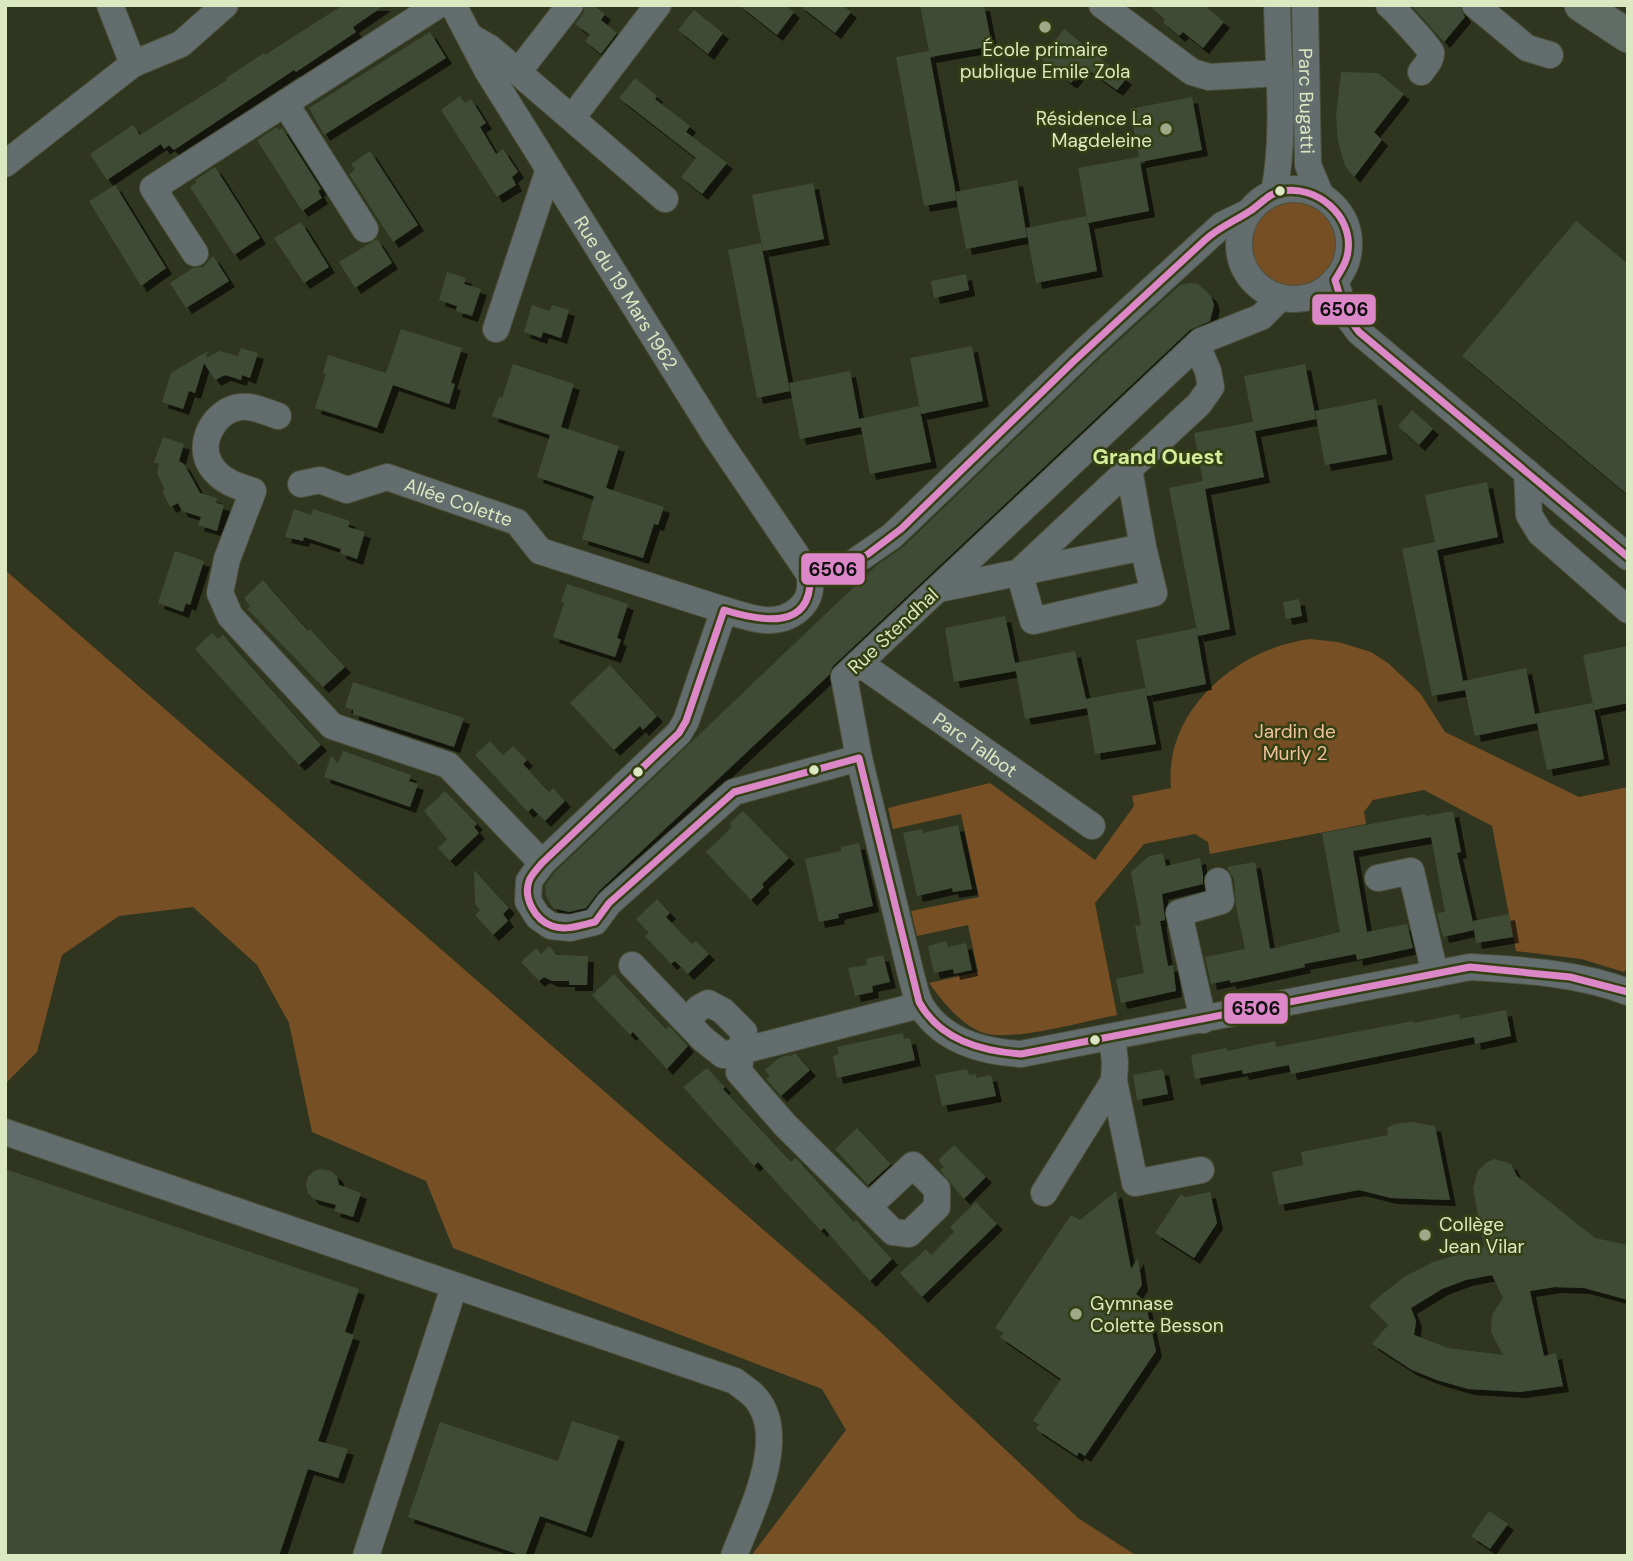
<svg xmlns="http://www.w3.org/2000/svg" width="1633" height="1561" viewBox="0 0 1633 1561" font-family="'DM Sans',sans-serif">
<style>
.green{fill:#774f25}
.building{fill:#3f4c35;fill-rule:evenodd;filter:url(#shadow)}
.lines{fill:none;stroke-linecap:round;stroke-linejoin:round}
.minor-casing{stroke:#4a503a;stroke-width:28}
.major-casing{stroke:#4a503a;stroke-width:35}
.minor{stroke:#646d6d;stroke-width:26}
.major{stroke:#616c67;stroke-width:33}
.bus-1-casing{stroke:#343f14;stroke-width:12}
.bus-1{stroke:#dc87c7;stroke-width:7}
.poi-dot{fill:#9fa988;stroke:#343f14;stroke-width:2.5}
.bus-dot{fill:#dce8c1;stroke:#343f14;stroke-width:2.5}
.labels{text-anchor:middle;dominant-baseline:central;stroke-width:5;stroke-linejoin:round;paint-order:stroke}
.poi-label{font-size:19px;fill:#dce8c1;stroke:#343f14;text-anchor:start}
.street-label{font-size:19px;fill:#dce8c1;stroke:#343f14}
.park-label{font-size:19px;fill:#f3c197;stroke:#343f14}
.neighbourhood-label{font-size:21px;font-weight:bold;fill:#d5ec9a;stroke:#343f14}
.line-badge{stroke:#343f14;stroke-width:2.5}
.pale-badge-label{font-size:19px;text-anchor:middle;font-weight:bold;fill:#111}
</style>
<defs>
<filter id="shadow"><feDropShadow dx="6" dy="6" stdDeviation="0" flood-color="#0009"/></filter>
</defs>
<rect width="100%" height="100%" fill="#2f351e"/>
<path class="green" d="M1247 246a45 45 0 1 1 90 0a45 45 0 1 1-90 0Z
M5,570l869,756 204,192 59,38h-386l95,-126 -24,-41 -369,-141 -27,-67 -114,-49 -23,-109 -32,-58 -64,-58 -74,9 -57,39 -25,97 -32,32z
M1310,639l28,3 33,10 17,11 32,30 25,39 134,65 49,-10v180l-4,5 -43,-13 -65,-8 -24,-125 -68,-36 -51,10 -9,12 2,12 -156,30 -2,-12 -13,-8 -51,10 -49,59 22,112c-32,6 -104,27 -133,18 -22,-7 -42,-32 -55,-50l49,-11 -10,-47 -51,11 -6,-25 68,-14 -18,-83 -68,15 -5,-21 102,-25 105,77 39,-54 -2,-10 39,-8c-8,-77 67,-140 139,-149z"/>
<path class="building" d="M343,5h42l-32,22 3,5 -60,40 -2,-2 -120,80 -5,-5 -5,4 -3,-5 -54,36 -17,-26 43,-29 7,10 87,-55 -1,-2 38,-25 1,2z
M585,5h8l12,9 -4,6 16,13 -16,21 -16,-13 5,-6 -15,-11 8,-10z
M739,5h46l9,7 -17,23z
M799,5h43l9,7 -16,21z
M920,5h64l8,41 -62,11 27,143 -33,6 -28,-149 33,-6z
M1149,5h55l20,17 -21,26 -20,-16 -4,4 -16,-14 2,-2z
M1411,5h48l6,12 -21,25z
M694,10l29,23 -15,21 -30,-24z
M1064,29l62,50 -9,11 -33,-23 -13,16 -30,-24z
M430,32l16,26 -122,77 -15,-27z
M1341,72l37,1 26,21 -30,38 8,8 -28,37 -9,-11 -7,-25 -2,-25z
M635,78l22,18 -2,3 35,27 -4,6 41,31 -25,31 -21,-17 15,-19 -77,-60z
M460,96l5,7 6,-4 15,24 -6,4 16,27 7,-5 15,23 -6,5 4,8 -19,12 -56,-87z
M1192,97l10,53 -62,12 9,49 -61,12 -10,-55 61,-11 -9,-48z
M277,127l2,3 3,-2 39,61 -3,2 4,7 -20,13 -45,-71z
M370,151l48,74 -25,17 -44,-68 6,-4 -4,-6z
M215,167l45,71 -26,17 -44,-68 6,-4 -1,-3z
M1017,180l10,57 -61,12 -11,-57z
M813,183l11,56 -61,12 -11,-56z
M115,185l51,83 -25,18 -52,-85z
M1087,216l10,55 -61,12 -10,-55z
M1576,221l52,43v231l-166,-139z
M301,222l28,45 -25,16 -30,-45z
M377,239l15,24 -37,25 -16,-26z
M761,243l29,148 -33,7 -29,-148z
M213,256l16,25 -43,27 -16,-25 23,-15 10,-1z
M447,272l19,6 -2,6 17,5 -9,27 -16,-5 1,-5 -18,-6z
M966,274l3,16 -35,8 -3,-17z
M1189,283l9,1 13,12 3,9 -4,16 -20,9 -357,336 -4,9 -230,216 -13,17 -17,4 -16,-4 -7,-12 -1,-10 9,-13 323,-308 26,-18 199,-191 78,-71z
M532,305l18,6 2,-6 17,5 -8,28 -18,-6 -2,6 -17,-6z
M401,329l61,19 -11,35 4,1 -6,20 -56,-19 -16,43 -62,-20 11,-34 -3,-1 5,-18 58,18z
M972,346l11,55 -62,13 -11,-56z
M241,348l17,5 -8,25 -8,-3 -1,5 -16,-5 -10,5 -11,-17 -9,30 -6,-2 -6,18 -21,-7 9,-29 37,-22 -2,7 14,-7 18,5z
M513,364l61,20 -13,43 58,19 -13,42 58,19 -6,18 -4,-1 -11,34 -61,-19 12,-43 -57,-19 13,-42 -58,-19 7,-19 3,1z
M1305,364l11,55 -61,12 9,46 -59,12 25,140 -32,7 -29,-148 34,-7 -9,-48 59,-11 -9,-46z
M850,371l9,48 60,-13 12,56 -61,12 -9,-47 -61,12 -11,-56z
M1376,399l11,55 -62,11 -10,-54z
M1412,410l21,19 -14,16 -21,-19z
M163,437l21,7 -5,17 5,3 16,29 17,5 -1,5 8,2 -7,26 -19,-6 3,-8 -19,-6 -4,-8 -8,4 -8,-16 3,-1 -8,-17 2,-9 -5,-2z
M1487,482l11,55 -61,13 26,131 63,-13 9,46 58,-11 11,56 -57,11 -10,-47 -62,13 -10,-46 -33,6 -30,-147 33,-7 -10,-47z
M294,509l17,6 2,-6 37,12 -2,6 17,5 -8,27 -17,-6 1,-4 -37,-12 -1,4 -18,-4z
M175,551l29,10 -14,44 -4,-2 -3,9 -25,-9z
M263,580l45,51 2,-2 35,38 -22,20 -76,-78 3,-3 -6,-8z
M567,584l61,20 -11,34 4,2 -6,17 -62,-20 11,-34 -3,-1z
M1299,599l3,17 -16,3 -3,-17z
M1005,616l10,47 60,-12 11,48 59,-11 11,56 -61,10 -8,-46 -62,11 -9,-48 -62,11 -9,-54z
M1196,628l10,56 -59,12 -11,-56z
M212,633l6,6 5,-4 98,110 -22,20 -104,-116z
M1628,646v57l-34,7 -11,-55z
M610,665l47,51 -14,14 -3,-4 -26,24 -44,-47z
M353,682l111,36 -10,29 -101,-33v-4l-8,-3z
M490,741l13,14 10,-9 14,14 -4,4 26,28 4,-4 12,13 -20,20 -13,-13 -4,4 -53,-57z
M343,751l68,24 -2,6 9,3 -8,23 -86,-30 7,-21 7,7z
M445,791l32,33 -3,3 5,6 -29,28 -12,-13 9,-9 -23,-28z
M743,811l46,47 -27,26 2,3 -13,13 -45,-48 26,-25 -3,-3z
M1453,811l8,41 -4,1 17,74 -1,-6 36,-7 4,23 -37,6 -2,-13 -31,7 -6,-24 8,-1 -14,-75 -78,14 14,81 40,-8 6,24 -56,12 -1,-6 -52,10 1,3 -64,14 -11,2v-3l-19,4 -6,-27 40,-8 -9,-43 -2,-27 -7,-12 28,-5 15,87 38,-9 32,-8 -18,-99 103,-19 1,2z
M958,825l14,64 -19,3 -1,-4 -35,8 -14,-63 19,-4 1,4z
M859,843l14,63 -35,8 1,4 -20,4 -14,-63 36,-8v-4z
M1163,853l3,13 34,-8 3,18v8l-41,10 3,26 -5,1 8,45 5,-1 3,26 -55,12 -5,-24 28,-6 -9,-47 6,-1 -10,-53 18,-16z
M474,870l35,38 -6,6 5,7 -15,14 -18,-20 5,-5 -5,-6z
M657,899l13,14 -4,4 26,27 4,-3 13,13 -21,20 -13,-13 -4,3 -26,-28 4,-3 -13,-14z
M946,941l2,6 18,-4 6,27 -18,4 -1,-5 -19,4 -6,-27z
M549,946l8,9 31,1 -1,29h-18v-4h-17l-8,-4 -5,4 -18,-19 15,-14 5,6z
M883,955l7,27 -18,4 1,6 -18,4 -7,-28 19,-3 -1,-6z
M614,974l52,55 3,-3 19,20 -21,23 -34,-37 -3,3 -38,-40z
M1506,1010l5,26 -36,8 -1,-7 -183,37 -2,-9 -46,9 -1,-4 -47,9 -4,-24 36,-7v3l48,-10 1,6 137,-26v2l46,-9 1,5z
M903,1033l1,6 6,-1 5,22 -78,18 -4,-22 6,-2 -2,-7z
M795,1053l15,17 -29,26 -15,-17 4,-3 -5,-6 14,-12 9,-3 2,2z
M707,1068l18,19 -2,2 68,73 5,-4 58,64 2,-2 36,39 -22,22 -46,-53 -3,3 -63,-69 -4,4 -71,-79z
M967,1069l2,6 7,-1v4l15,-3 5,21 -54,10 -7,-31z
M1163,1069l5,25 -31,6 -4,-25z
M1411,1122l24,4 15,74 -59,-2 -32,-8 -80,15 -7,-33 31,-7 -2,-13 87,-17 -1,-7 8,-4z
M857,1128l34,36 -23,21 -33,-36z
M954,1145l32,32 -22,22 -24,-29 4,-3 -6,-7z
M1495,1159l16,5 6,12 78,62 33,7v55l-44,-12 -29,-1 -25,4 14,65 12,-3 7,33 -43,6 -52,-3 -31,-9 -25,-10 -40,-26 16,-19 -19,-19 11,-10 24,-19 29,-15 51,-15 -11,-59 5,-17 9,-9zM1492,1275l11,23 -11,17 -1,17 12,23 -55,-7 -34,-13 2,-14 -5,-13 31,-19 24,-9z
M5,1169l354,120 -14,43 9,3 -36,106 30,8 -10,29 -30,-9 -29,87h-274z
M321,1169l10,2 6,5 2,9 22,8 -8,24 -19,-6 2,-6 -22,-6 -6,-6 -2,-9 2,-7 6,-6z
M1116,1191l15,78 7,-11 4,27 -6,9 9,7 11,50 -71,105 -6,-4 -2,4 -41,-27 3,-5 -6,-3 28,-42 -61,-42 3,-4 -8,-5 76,-113 9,5z
M1210,1192l7,31 -23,35 -39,-25 26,-39 4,3z
M976,1202l21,22 -75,73 -22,-24 26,-24 5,6 23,-23 -4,-5z
M572,1421l47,15 -33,96 -46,-16 -15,40h-2l-115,-39 32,-95 118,39z
M1489,1511l19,13 -18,25 -19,-13z"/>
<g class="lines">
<defs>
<g id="minor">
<path d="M110,5l23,59"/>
<path id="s1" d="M453,5l34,65 230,368 93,137"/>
<path d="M1102,5l90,67 17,5 71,-4"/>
<path id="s2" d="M1305,5l3,160 13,31"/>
<path d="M1389,5c6,5 41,43 42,47 1,8 -6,14 -10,20"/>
<path d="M1475,5l52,43 23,7"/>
<path d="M471,37l19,11 175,151"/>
<path d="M518,72l52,-67"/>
<path d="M285,103l80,126"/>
<path d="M572,118l86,-113"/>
<path d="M5,164l128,-100 48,-20 44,-39"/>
<circle cx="1294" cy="244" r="55"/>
<path d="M1274,193c12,-61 4,-126 3,-188"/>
<path d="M195,253l-42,-65 285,-183"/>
<path d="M1335,280l10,33 14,19 269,225"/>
<path d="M1280,298l-19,19 -60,24 -357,336 15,81 52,217c3,10 5,22 10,31 21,35 63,46 100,48l449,-87c53,3 108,6 158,25"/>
<path d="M496,329l53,-160"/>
<path d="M278,416c-11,-4 -27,-11 -38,-9 -25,3 -44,36 -29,59 10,15 25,20 42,25l-26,68 -7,34 10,23 102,110 116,39 94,98"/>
<path d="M1129,469l-110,103 14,49 121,-28 -11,-46"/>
<path d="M1527,472l2,43 11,18 88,77"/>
<path id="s3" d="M301,484l19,-4 27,10 40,-13 130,45 23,29 184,59"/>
<path d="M939,589l204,-42 -14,-78 70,-65 12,-17 -3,-16 -11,-25"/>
<path id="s4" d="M859,663l233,163"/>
<path d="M859,758l-125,34 -125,111 -14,19 -25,6 -19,-2 -13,-9 -10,-16 1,-20 13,-18 137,-130 7,-12 38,-111c25,7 51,19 74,0 12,-10 13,-20 12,-35l24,-4 16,-6 42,-29 199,-191 131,-120 27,-13"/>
<path d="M1378,878l33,-7 24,103"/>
<path d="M632,965l71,74 20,16 18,-4 3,-19 -21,-21 -15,-8 -9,5 -12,13"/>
<path d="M1203,1020l-24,-107 42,-12 -3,-20"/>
<path d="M1114,1081l21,102 66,-13"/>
<path d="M5,1132l730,249c6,5 13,9 18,14 39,39 -3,118 -19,161"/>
<path d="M1044,1193l70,-112 1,-19 -3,-25"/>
<path d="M868,1207l45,-42 24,24v18l-28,27 -16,-2 -108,-107 -46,-53 2,-21 179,-46"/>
<path d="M366,1556l88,-269"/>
</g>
<path id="major" d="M1581,5l47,31"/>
</defs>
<use href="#minor" class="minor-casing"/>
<use href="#major" class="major-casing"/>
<use href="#minor" class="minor"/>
<use href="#major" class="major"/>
<defs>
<path id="bus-1" d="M1628,557l-269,-225 -14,-19 -10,-33c6,-10 12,-18 13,-29 5,-36 -32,-66 -66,-60 -13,2 -21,13 -32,20 -15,10 -31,16 -45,29l-131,121 -173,168 -33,25 -23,12 -35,9c3,57 -50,46 -86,35l-38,111 -7,12 -137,130c-4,5 -11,12 -13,18 -6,17 6,39 23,45 14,5 29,-1 43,-4l14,-19 125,-111 125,-34 60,244c21,38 62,49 102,52l449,-87 100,10 58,15"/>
</defs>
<use href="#bus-1" class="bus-1-casing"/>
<use href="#bus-1" class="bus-1"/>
</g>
<g class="poi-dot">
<circle cx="1045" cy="27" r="7"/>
<circle cx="1166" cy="129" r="7"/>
<circle cx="1425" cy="1235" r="7"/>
<circle cx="1076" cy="1314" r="7"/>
</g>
<g class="bus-dot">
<circle cx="1280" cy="191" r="6"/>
<circle cx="814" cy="770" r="6"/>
<circle cx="638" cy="772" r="6"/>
<circle cx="1095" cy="1040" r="6"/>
</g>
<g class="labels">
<g class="poi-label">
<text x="1045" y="49" text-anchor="middle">École primaire<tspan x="1045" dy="22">publique Emile Zola</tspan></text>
<text x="1152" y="118" text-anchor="end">Résidence La<tspan x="1152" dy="22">Magdeleine</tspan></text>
<text x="1439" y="1224">Collège<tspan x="1439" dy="22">Jean Vilar</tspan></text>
<text x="1090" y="1303">Gymnase<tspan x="1090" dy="22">Colette Besson</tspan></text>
</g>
<g class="street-label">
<text stroke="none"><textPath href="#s2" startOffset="96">Parc Bugatti</textPath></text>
<text stroke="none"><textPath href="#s1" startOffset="336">Rue du 19 Mars 1962</textPath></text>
<text stroke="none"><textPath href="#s3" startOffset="166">Allée Colette</textPath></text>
<text transform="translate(893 631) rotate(-43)">Rue Stendhal</text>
<text stroke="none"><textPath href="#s4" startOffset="142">Parc Talbot</textPath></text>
</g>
<g class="park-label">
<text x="1295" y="731">Jardin de<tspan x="1295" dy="22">Murly 2</tspan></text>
</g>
<g class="neighbourhood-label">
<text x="1158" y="457">Grand Ouest</text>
</g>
</g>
<g class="line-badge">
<rect x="1311" y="293" width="66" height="33" rx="7" fill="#dc87c7"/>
<rect x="800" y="552" width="66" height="34" rx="7" fill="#dc87c7"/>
<rect x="1223" y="992" width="66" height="33" rx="7" fill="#dc87c7"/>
</g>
<g class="pale-badge-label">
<text x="1344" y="316">6506</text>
<text x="833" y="576">6506</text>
<text x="1256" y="1015">6506</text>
</g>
<rect width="1633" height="1561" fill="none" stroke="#dce8c1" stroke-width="14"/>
</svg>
